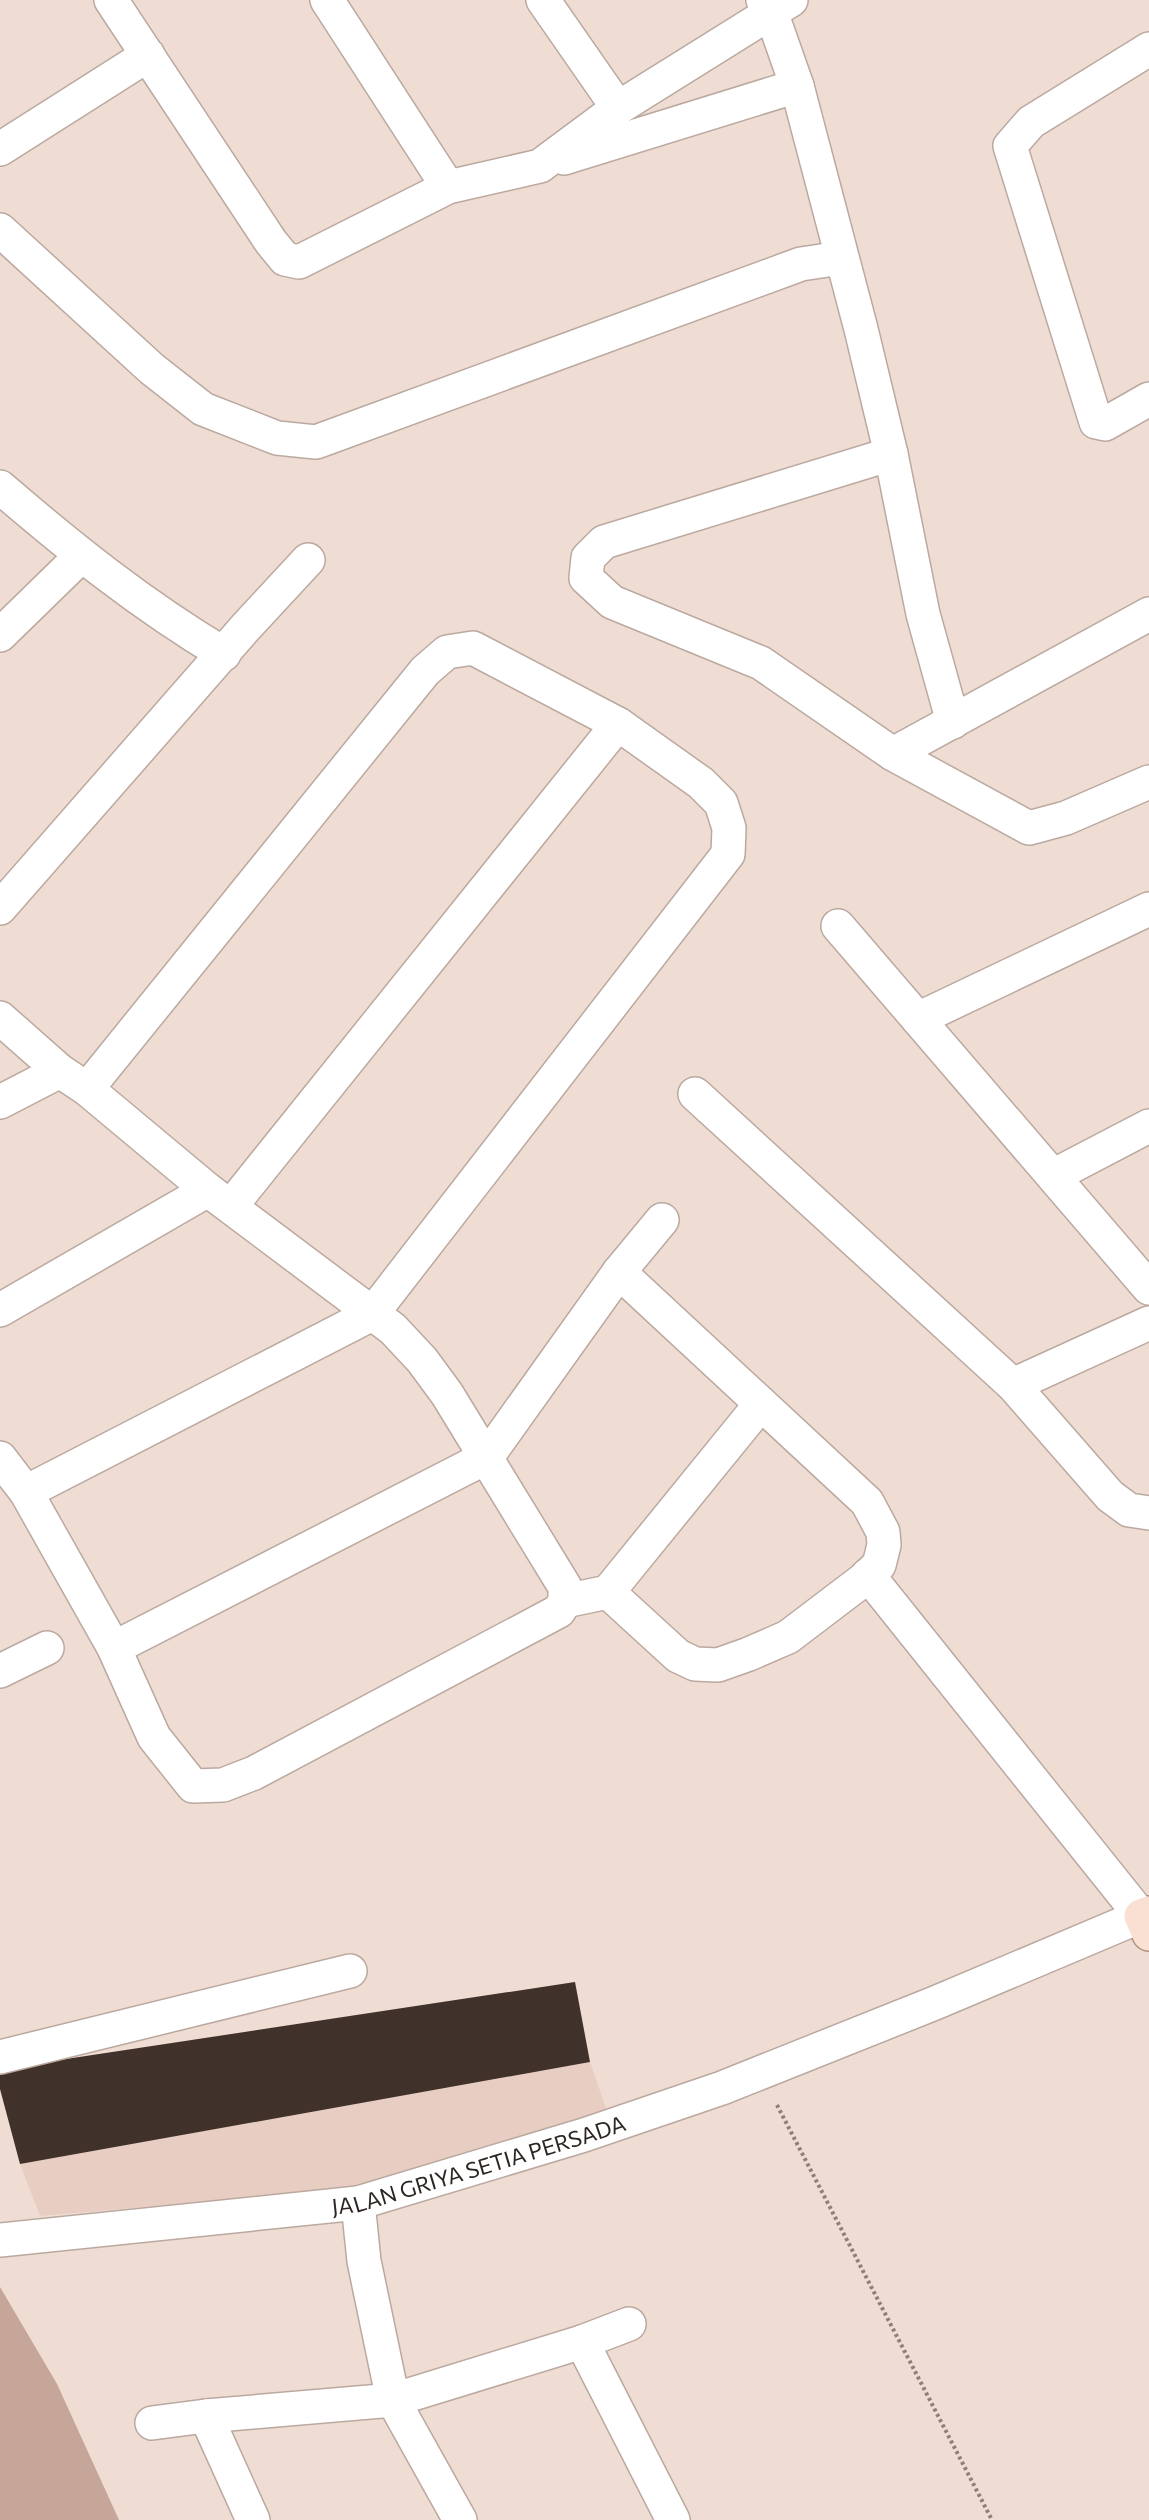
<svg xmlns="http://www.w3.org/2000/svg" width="1149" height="2520" viewBox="0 0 1149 2520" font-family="Commissioner,sans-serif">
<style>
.built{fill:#e8cec2}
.green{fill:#c5a698}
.building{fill:#40322b}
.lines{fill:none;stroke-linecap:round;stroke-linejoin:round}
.minor-casing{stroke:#bba9a0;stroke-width:36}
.major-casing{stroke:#b09182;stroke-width:36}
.path{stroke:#8d807a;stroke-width:4;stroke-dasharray:3 3;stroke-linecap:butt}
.minor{stroke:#fff;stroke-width:33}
.major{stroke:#fae0d3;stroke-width:33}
.labels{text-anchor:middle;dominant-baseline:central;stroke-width:6;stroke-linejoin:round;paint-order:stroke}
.street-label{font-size:22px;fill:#2d2622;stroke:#fde9e0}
</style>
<rect width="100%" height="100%" fill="#efdcd3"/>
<path class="built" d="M575,1982l15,80 17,49 -257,78 -310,27 -20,-52 -20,-75v-20z"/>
<path class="green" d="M0,2287l57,97 62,136h-119z"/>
<path class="building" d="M575,1982l15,80 -570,102 -20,-75v-20z"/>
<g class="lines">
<defs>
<g id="minor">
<path d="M111,0l160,242 14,17 14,3 149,-75 92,-21 78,-58 173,-108"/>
<path d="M327,0l121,187"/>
<path d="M543,0l75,108"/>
<path d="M763,0l8,12 26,74 64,243 30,125 32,160 30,108"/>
<path d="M1149,49l-118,73 -21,24 86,276 9,2 44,-25"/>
<path d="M0,149l148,-94"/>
<path d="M564,158l233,-72"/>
<path d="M0,230l152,139 51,40 74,29 39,4 485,-178 40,-6"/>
<path d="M891,454l-287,88 -16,16 -2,20 26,24 149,61 132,91 136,74 37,-10 83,-36"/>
<path d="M0,487c72,62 142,118 224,167"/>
<path d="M0,635l81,-79"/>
<path d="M893,754l256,-140"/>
<path d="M0,908l245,-280 63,-68"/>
<path d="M838,926l311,362"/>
<path d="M0,1018l60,53 27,18 121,101 185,139 29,31 25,34 118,193v14l-6,10 -305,162 -31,12 -30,1 -39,-49 -40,-89 -88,-156 -26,-34"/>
<path d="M918,1019l231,-110"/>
<path d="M695,1094l318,291 97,111 19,14 20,3"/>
<path d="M0,1102l60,-31"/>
<path d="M1053,1176l96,-50"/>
<path d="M231,1206l387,-482"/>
<path d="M0,1310l208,-120"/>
<path d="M1013,1385l136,-62"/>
<path d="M26,1492l346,-178 356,-460 1,-26 -8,-25 -20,-20 -83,-59 -145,-76 -26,4 -22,19 -338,418"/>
<path d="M608,1592l152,-187"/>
<path d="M565,1601l43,-9 70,64 17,8 23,1 31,-11 39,-17 75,-57 16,-15 5,-20 -1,-13 -16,-30 -248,-230"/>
<path d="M114,1648l373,-191 132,-185 43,-52"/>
<path d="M0,1671l47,-23"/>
<path d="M0,2057l350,-86"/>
<path d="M358,2203l6,58 29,139 67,120"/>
<path id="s1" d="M0,2240l358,-37 226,-68 138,-47 213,-85 206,-87 -273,-341"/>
<path d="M582,2342l91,178"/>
<path d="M206,2416l47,104"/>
<path d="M152,2423l54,-7 187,-16 189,-58 47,-18"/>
</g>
<path id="major" d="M1149,1913l-8,3 8,18"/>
</defs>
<use href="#minor" class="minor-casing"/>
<use href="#major" class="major-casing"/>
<path class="path" d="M777,2105l215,415"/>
<use href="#minor" class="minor"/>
<use href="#major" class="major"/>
</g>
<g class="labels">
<g class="street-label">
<text stroke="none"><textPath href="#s1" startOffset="486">JALAN GRIYA SETIA PERSADA</textPath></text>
</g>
</g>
</svg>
